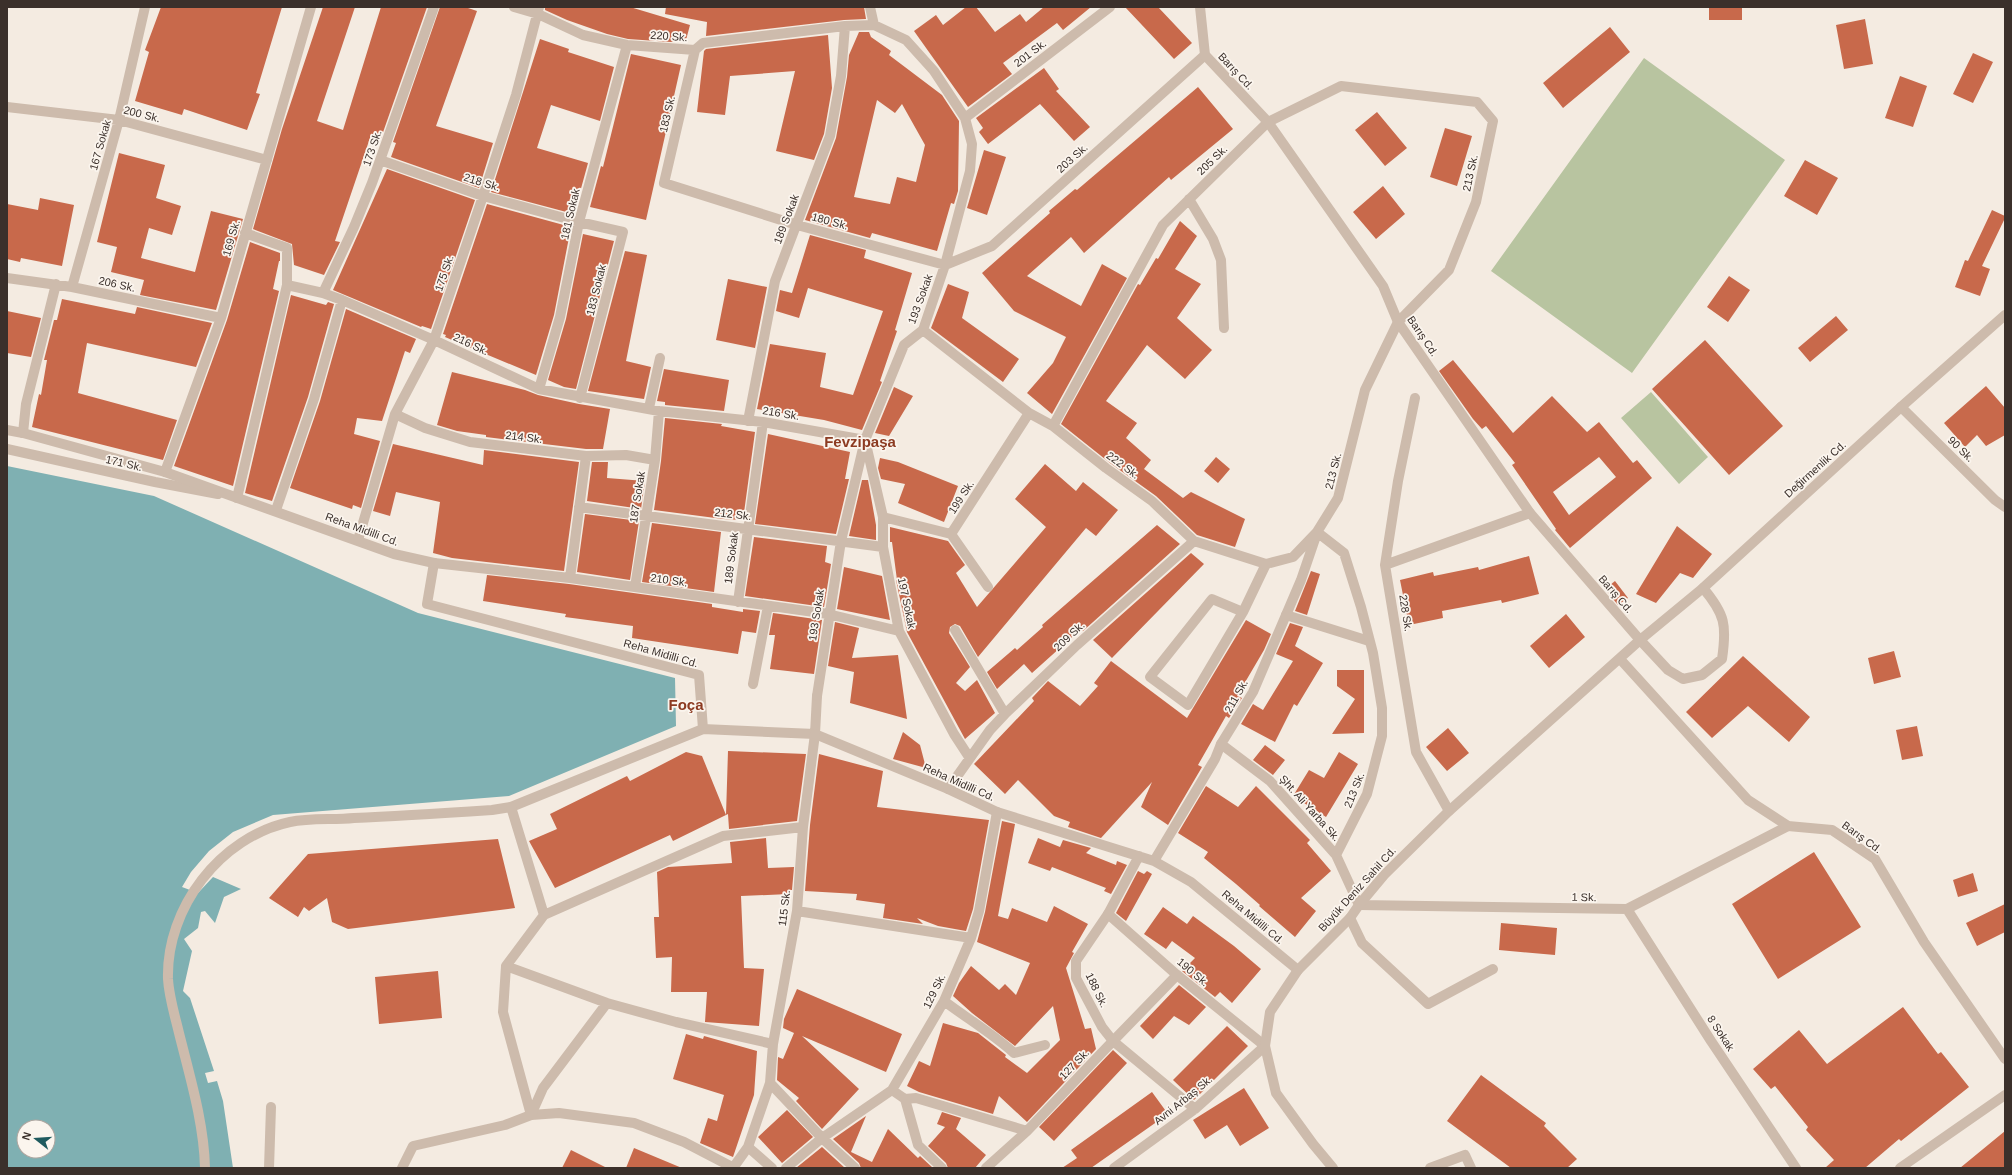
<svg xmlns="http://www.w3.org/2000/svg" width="2012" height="1175" viewBox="0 0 2012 1175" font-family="Helvetica,sans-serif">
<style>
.green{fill:#b8c4a0}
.water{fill:#7fb0b2;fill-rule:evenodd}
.building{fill:#c8694b;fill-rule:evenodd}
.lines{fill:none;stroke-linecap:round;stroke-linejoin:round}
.service{stroke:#cdbbac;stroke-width:10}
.pedestrian{stroke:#cdbbac;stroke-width:10}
.minor{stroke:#cdbbac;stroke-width:10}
.tertiary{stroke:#cdbbac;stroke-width:10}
.labels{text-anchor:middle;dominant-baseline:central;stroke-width:3.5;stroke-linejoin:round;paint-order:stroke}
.street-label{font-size:11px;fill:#3b302b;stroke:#fbf5ee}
.district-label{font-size:15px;font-weight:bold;fill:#8c3b22;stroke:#fbf5ee}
</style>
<rect width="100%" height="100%" fill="#f4ebe1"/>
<path class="green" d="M1644,58l141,102 -153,213 -141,-102z
M1651,392l57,65 -29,27 -58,-66z"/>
<path class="water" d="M7,466l147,30 264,117 257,65 1,48 -167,70 -236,19 -40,17 -24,19 -18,21 -9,15 16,6 15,-16 28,12 -17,8 -9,26 -10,-12 -4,1 -3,16 -14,11 8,12 -9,40 7,7 24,73 -9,2 3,10 9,-2 6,20 10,67h-226zM24,1127h24v24h-24z"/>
<path class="building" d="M161,7h121l-26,86 4,1 -13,36 -63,-21 -2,6 -47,-14 14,-49 -4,-2z
M323,7h32l-38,114 26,9 38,-123h46l-46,131 -10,-3 -36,106 5,1 -16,33 -30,-10 -2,-21 -39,-15 29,-100z
M440,7h25l12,4 -41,115 57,17 -14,45 -88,-31 5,-14 -3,-1z
M545,7h85l60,18 -4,15 -15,2 -43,-3 -21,-5 -40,-14 -22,-10z
M666,7h198l2,12 -22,1 -138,16 1,-14 -42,-8z
M966,7h10l19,25 25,-18 6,8 18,-15h47l-28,23 -6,-7 -54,40 9,11 -44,33 -54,-76 22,-16 7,10z
M1125,7h33l34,36 -18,16z
M1709,7h33v13h-33z
M1865,19l8,45 -29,5 -8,-44z
M1610,27l20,25 -67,56 -20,-25z
M859,32h10l2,5 20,14 -2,4 53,40 17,26 -1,70 -4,13 -3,-1 -14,48 -65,-18 -2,5 -65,-18 31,-82 11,-61 2,-22zM877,100l18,13 7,-9 23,41 -9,37 -19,-5 -7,27 -36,-7z
M828,35l4,53 -8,46 -10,26 -38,-9 19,-80 -65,5 -5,39 -28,-3 7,-61 2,-2z
M540,39l29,10 -1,3 46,15 -14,54 -49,-16 -14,43 51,15 -14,51 -83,-22z
M1973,53l20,9 -20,41 -20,-9z
M631,54l50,11 -35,155 -56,-13 11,-41 2,1z
M1044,68l15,21 -3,2 34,36 -16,14 -34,-37 -52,40 -9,-12 4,-4 -7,-10z
M1900,76l27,10 -14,41 -28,-9z
M1198,87l35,42 -62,51 -2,-3 -85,76 -13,-16 -44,39 54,30 21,-42 25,14 -75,136 -25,-21 26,-30 13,-26 -52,-26 -32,-38 68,-60 -1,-2 26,-22 2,1z
M1377,112l30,36 -22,18 -30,-36z
M1445,128l27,8 -15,50 -27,-9z
M984,150l22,7 -19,58 -20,-7z
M119,153l46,12 -9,33 25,8 -9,29 -23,-7 -8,30 54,14 16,-61 32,8 -27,91 -76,-15 4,-15 -33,-8 6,-25 -20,-5z
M1805,160l33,18 -21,37 -33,-19z
M387,169l88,31 -44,129 -9,-3 -1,1 -88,-37z
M1383,186l22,28 -29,25 -23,-27z
M40,198l34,7 -12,61 -41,-8 -1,4 -13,-3v-55l31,6z
M487,204l84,23 -17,88 -18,60 -91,-38 1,-2 -3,-1z
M1992,210l13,6v2l-23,48 8,3 -10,27 -25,-9 10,-27 3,1z
M1180,221l17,15 -22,33 26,15 -24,34 35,32 -27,29 -38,-34 -41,56 31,22 -11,15 25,22 -7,9 39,29 8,-6 54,27 -10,28 -38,-12 -41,-39 -46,-33 -49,-39 77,-140 2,1 16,-27 2,1z
M583,234l31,7 -38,148 -12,-2 -16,-7 18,-61z
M810,235l56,15 -2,8 48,15 -17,57 2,1 -17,50 2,1 -20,48 -38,-10 -67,-11 13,-65 56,9 -6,34 33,8 30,-84 -75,-23 -9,30 -23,-7 4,-21 12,3z
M250,242l30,11v8h-1l-6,28 6,2 -46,195 -59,-20 53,-146z
M625,251l22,4 -21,106 25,6 -7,32 -56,-8z
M1729,276l21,14 -22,32 -21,-15z
M728,279l39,8 -12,61 -39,-8z
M948,284l21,8 -7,26 57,41 -16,23 -72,-54z
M291,295l35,10 2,-3 6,2 -26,93 -36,104 -27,-8z
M62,299l73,15 2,-7 75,16 -16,44 -109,-24 -9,50 99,27 -14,40 -131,-33 7,-33 2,1 6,-35h-3l10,-40h3z
M346,309l70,30 -6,14 -5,-2 -23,70 -25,-3 -3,16 26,7 -19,67 -8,-3 -1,4 -62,-21 30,-87z
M7,311l34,7 -10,39 -24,-4z
M1836,316l12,14 -38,32 -12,-14z
M1705,340l78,86 -54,49 -77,-86z
M1453,360l60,73 39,-37 35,36 12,-10 34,41 4,-3 15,18 -82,70 -15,-18 1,-1 -44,-64 3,-2 -29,-37 -4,3 -9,-10 -34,-48zM1599,457l17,20 -47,38 -16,-23z
M664,369l65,11 -5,31 -59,-6v-3l-8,-1z
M452,372l73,18 13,5 41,9 31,5 -7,40h-17l-100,-12v-2l-29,-4 -20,-6z
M1986,386l19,22v27l-19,11 -9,-11 -12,12 -21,-24z
M894,387l19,9 -24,40 -14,-3z
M665,418l57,6 -1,2 34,6 -12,88 -20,-1 -69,-9 7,-49z
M768,434l82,18 -5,27h4l-13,55 -81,-10z
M393,444l90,21 1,-15 95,12 -15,109 -112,-13 -19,-5 7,-51 -44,-10 -6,24 -17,-5z
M1216,457l14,12 -12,14 -14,-12z
M880,458l18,4 60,24 -14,36 -46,-19 7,-19 -24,-5 -3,-11z
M592,462h16l-1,16 38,3 -4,28 -54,-8z
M1045,464l31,27 7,-9 35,28 -22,26 -10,-8 -108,129 -18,-31 -5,-2 -5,3 -1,6 21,34 -14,16 9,8 12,-11 18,33 -30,26 -58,-107 -11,-52h1l-5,-38h-2v-15l58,14 17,24 -9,8 21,34 69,-80 -31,-28z
M862,480h6l8,45v15l-27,-4z
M585,514l54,7 -9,59 -53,-8z
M652,523l69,9 -7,60 -72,-10z
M1157,525l23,19 -97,87 -2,-2 -49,44 -8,-9 -27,25 -10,-17 28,-24 2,2 26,-23 -1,-2z
M1677,526l35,28 -19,24 -13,-5 -24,30 -20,-9z
M754,537l73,9 -2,16 6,2 -7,43 -79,-11z
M1191,553l13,11 -92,94 -19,-18z
M1529,556l10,38 -37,9 -1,-3 -59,11 1,7 -34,7 -9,-45 33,-8 1,4 44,-9 1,3z
M844,567l38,9 8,44 -53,-11z
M1311,571l9,3 -13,41 -12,-4z
M487,575l82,9 143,20v3l31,5v-3l17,2 -4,22 -14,-2 -4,23 -106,-16 1,-12 -68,-9 1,-3 -83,-13z
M1615,581l13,17 -10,7 -13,-16z
M773,613l49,7 -8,54 -44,-5 5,-34h-6z
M1566,614l19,23 -36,31 -19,-22z
M1246,620l25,14 -7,16 -27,46 5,2 -13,20 -3,-2 -28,49 4,2 -34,58 -27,-18 11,-25 -51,56 -33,-11 2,-5 -16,-6 -36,-36 -13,14 -31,-30 60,-63 -2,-3 16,-17 32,25 18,-20 -4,-3 17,-22 76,57z
M835,622l24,6 -7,30 46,-3 9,64 -57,-16 4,-31 -26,-6z
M1290,623l13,4 -8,19 28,17 -26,43 -3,-2 -19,38 -34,-18 12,-20 10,6 30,-49 -17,-7z
M1894,651l7,26 -27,7 -6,-26z
M1743,656l67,61 -21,25 -41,-36 -36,32 -26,-26z
M1337,670h27v63l-32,1 23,-35 -18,-13z
M1917,726l6,30 -21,4 -6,-30z
M1448,728l21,25 -22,18 -21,-24z
M903,732l17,13 6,23 -33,-9z
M1265,745l20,15 -12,15 -20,-15z
M728,751l78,3 -9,67 -68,8 -1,-15 -2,1z
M686,752l16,4 24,59 -53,26 -3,-6 -115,53 -26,-47 28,-12 -7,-15 77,-38 3,5z
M1339,752l19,12 -32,53 -33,-21 16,-26 15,8z
M819,754l64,17 -6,36 112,13 -16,89 -7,22 -28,-5 -21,-8 6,6 -40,-6 2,-14 -29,-4 1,-6 -52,-3 5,-66z
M1206,786l32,21 18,-21 54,54 -3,3 24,28 -30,27 15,13 -21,26 -36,-31 1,-1 -24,-21 -32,-26 4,-6 -30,-19z
M1002,821l13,3 -17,92 10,3 4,-11 35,14 7,-16 34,18 -16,28 2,1 -8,15 19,61 6,-1 5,21 -69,73 -28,-26 -6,18 -74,-22 -12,-6 12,-25 11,5 13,-43 35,10 28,22 -1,2 22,16 33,-33 -7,-34 -38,40 -43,-33 -19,-17 6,-13 12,-17 28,24 6,-6 11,11 14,-32 -53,-21 8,-30z
M766,838l2,30 26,-1 -2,23h-3v4l-48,2 3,72 20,1 -5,57 -54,-4 2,-30h-36l1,-35 -16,1 -2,-41h5l-2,-45 11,-5 64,-4 -2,-21z
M1038,838l22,9 3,-7 28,8 -5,5 30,12 1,-4 10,4 -16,29 -7,-3 2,-3 -54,-21 -2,4 -22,-8z
M498,839l17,69 -167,21 -16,-7 -5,-24 -18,13 -5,-4 -6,10 -29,-19 39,-44z
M1814,852l47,75 -83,52 -46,-75z
M1138,871l6,3 3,-3 5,3 -26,47 -10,-8z
M1973,873l5,18 -20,6 -5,-17z
M2005,904v28l-28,14 -11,-23z
M1163,907l24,17 6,-8 41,30 27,23 -29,34 -12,-11 -5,5 -33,-26 13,-13 -23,-17 -6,8 -22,-15z
M1501,923l56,5 -2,27 -56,-5z
M438,971l4,47 -63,6 -4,-47z
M1179,985l27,22 -17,18 -15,-9 -21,23 -13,-13z
M797,989l105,45 -16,38 -84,-36 57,53 -37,40 -26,-28 3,-3 -22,-18 1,-23 5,2 11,-26 -11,-5 1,-9z
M1903,1007l35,47 3,-2 28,35 -68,54 -2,-2 -34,29h-40l9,-8 -28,-30 2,-3 -33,-41 -4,3 -18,-20 46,-39 28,34z
M1227,1026l21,20 -54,54 -21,-20z
M686,1034l17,5 1,-3 53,15 -3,44 -21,62 -33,-14 8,-25 9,3 7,-26 -51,-16z
M1113,1050l14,13 -73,78 -15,-14z
M1481,1075l65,48 -2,3 33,33 -10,9h-56l-64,-47z
M1244,1088l25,40 -29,18 -13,-21 -22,14 -12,-19z
M1152,1092l16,22 -77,54h-29l15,-10 -6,-8z
M787,1110l26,27 -31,26 -24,-26z
M942,1112l19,6 -5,11 30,26 -11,13h-27l-2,-5 -18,-17 17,-19 -8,-3z
M866,1116l-15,36 21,10 16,-33 30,29 2,-2 13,12h-72l-2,-5 -26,-24z
M2005,1131v37h-45z
M822,1147l23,21h-49z
M634,1148l48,20h-56z
M571,1150l36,18h-45z"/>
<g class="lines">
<path class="service" d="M1243,612l-31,-13 -62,78 38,28 55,-93 23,-48
M1286,615l83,26
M1350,918l12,25 66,61 65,-35
M1113,1041l64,-66
M269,1168l2,-61
M402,1168l11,-22 92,-21 26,-10 28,-2 75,10 50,19 50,26"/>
<path class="pedestrian" d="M7,449l148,33 63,12
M434,563l-7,41 272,71 4,54
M815,734l2,-38
M1154,861l61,-102 6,-15
M1113,1041l-11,-14 -26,-49v-17l32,-47 31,-58
M205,1168c-1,-45 -15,-91 -26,-135 -4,-17 -10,-36 -11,-54 -2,-71 52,-142 122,-157 20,-4 43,-2 64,-4 46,-2 92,-5 138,-8l19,-3 192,-78 112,5 133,55 49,23 157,49 37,21 107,88"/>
<path class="minor" d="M514,7l24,7 45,21 44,10 68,5 8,-7 142,-17 29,-1
M695,50l-31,133 133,42 148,40 47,-19 213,-191
M7,107l112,13 148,40
M965,118l145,-111
M380,160l103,36 96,26 44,10 -43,166
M1189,199l24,40 8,21 3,68
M245,233l42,15v37
M7,278l65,9 149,31
M72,287l47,-167 26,-113
M323,293l31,-66 18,-44 62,-176
M923,330l106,83 24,13 53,42 46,33 42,40 72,23 27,-7 24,-25 21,-34 27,-108 33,-68 51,-52 27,-68 17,-81 -16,-19 -136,-16 -73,36 -105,103 -110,201
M539,389l21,-72 19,-95 48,-177
M1901,407l94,93 10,7
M649,408l11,-50
M395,414l30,14 45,14 116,14 40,-1 29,5
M748,421l27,-140 55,-145 11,-60 4,-50
M23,433l3,-29 30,-120
M165,472l56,-154 90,-311
M237,498l50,-213 36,8 19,7 92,40 105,49 120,22 104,11 102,18 18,77v30l16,84 55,103 15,23
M579,507l304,40
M276,510l38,-111 28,-99
M883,517l68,17 78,-121
M1317,532l27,21 17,54 12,46 9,55v28l-15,58 -31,61
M951,534l37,53
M1316,536l-15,44 -48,112 -32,52 49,37 66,74 23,50 268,4 161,-83
M358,540l37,-126 39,-74 49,-144 33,-101 23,-88
M434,563l136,15 258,36 71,17
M1385,565l13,-84 17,-83
M570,578l16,-122
M635,587l20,-127 4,-49
M738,602l25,-180
M955,630l50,84
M1640,640l28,30 15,9 19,-4 20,-16c5,-34 3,-45 -19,-71
M753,684l15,-78
M817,696l24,-155 24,-101 39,-95 19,-15 22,-65 25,-94 2,-27 -7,-26 -31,-47 -28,-31 -32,-15 -4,-18
M948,789l42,-59 15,-16 72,-69 117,-104
M511,807l33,108 -38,51 -3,46 28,103 12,-27 64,-85
M1449,811l-33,-59 -31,-187 145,-52
M1627,909l84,132 85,127
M797,911l174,27
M1108,914l69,61 88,71 -70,63 -81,59
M544,915l179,-79 80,-9
M506,966l101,37 69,19 97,22
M944,1001c24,18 49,33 70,52l31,-8
M770,1083l52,55 33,30
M892,1090l13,9 13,46 24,23
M905,1099l11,-1 111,33
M748,1147l24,21
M733,1168l15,-21 22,-64 3,-39 24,-133 6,-84 12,-93
M786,1168l36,-30 70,-48 52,-89 27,-63 8,-27 18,-99
M986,1168l41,-37 86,-90 82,68
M1900,1168l105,-73"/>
<path class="tertiary" d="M1200,7l5,48 63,67 115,164 15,36 132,191 110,127
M7,430l16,3 142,39 229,82 40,9
M1620,659l128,141 40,26 44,4 43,29 49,83 81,117
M1333,1168l-20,-24 -37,-51 -11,-47 5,-34 28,-42 52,-52 9,-13 25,-30 65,-64 191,-171 63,-52 198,-181 104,-92
M1430,1168l35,-13 6,13"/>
</g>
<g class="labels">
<g class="street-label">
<text transform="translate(669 36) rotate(4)">220 Sk.</text>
<text transform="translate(1030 53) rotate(-37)">201 Sk.</text>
<text transform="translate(1236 71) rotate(47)">Barış Cd.</text>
<text transform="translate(142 114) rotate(14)">200 Sk.</text>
<text transform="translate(667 114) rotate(-77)">183 Sk.</text>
<text transform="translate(100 145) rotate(-74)">167 Sokak</text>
<text transform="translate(372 148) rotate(-71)">173 Sk.</text>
<text transform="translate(1072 158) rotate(-42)">203 Sk.</text>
<text transform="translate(1212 160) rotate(-44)">205 Sk.</text>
<text transform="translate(1470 173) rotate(-78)">213 Sk.</text>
<text transform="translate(482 182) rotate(17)">218 Sk.</text>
<text transform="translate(570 214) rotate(-77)">181 Sokak</text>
<text transform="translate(786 219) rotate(-69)">189 Sokak</text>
<text transform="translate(830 221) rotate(15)">180 Sk.</text>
<text transform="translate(231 238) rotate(-74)">169 Sk.</text>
<text transform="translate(444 273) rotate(-71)">175 Sk.</text>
<text transform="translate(117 284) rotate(12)">206 Sk.</text>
<text transform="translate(596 290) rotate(-76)">183 Sokak</text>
<text transform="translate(920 299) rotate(-70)">193 Sokak</text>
<text transform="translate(1423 336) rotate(56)">Barış Cd.</text>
<text transform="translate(471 344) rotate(25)">216 Sk.</text>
<text transform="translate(781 413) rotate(9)">216 Sk.</text>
<text transform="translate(524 437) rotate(7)">214 Sk.</text>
<text transform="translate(1961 449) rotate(44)">90 Sk.</text>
<text transform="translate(124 463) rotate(13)">171 Sk.</text>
<text transform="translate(1123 465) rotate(36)">222 Sk.</text>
<text transform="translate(1815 469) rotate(-42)">Değirmenlik Cd.</text>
<text transform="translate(1333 471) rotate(-76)">213 Sk.</text>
<text transform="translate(637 497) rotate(-81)">187 Sokak</text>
<text transform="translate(961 497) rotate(-57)">199 Sk.</text>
<text transform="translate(733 514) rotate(7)">212 Sk.</text>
<text transform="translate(362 529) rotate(20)">Reha Midilli Cd.</text>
<text transform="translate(731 558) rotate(-83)">189 Sokak</text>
<text transform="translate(669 580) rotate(8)">210 Sk.</text>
<text transform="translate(1616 594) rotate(49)">Barış Cd.</text>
<text transform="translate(907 603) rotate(78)">197 Sokak</text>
<text transform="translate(1406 613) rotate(81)">228 Sk.</text>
<text transform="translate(816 615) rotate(-81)">193 Sokak</text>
<text transform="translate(1069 636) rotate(-43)">209 Sk.</text>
<text transform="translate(661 653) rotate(16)">Reha Midilli Cd.</text>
<text transform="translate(1236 696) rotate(-61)">211 Sk.</text>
<text transform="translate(959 782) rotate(24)">Reha Midilli Cd.</text>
<text transform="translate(1354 790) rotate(-68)">213 Sk.</text>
<text transform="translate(1310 808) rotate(48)">Şht. Ali Yarba Sk.</text>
<text transform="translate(1862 837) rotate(36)">Barış Cd.</text>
<text transform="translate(1357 889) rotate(-48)">Büyük Deniz Sahil Cd.</text>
<text transform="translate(1584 897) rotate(1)">1 Sk.</text>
<text transform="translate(784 908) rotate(-83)">115 Sk.</text>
<text transform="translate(1253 917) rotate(40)">Reha Midilli Cd.</text>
<text transform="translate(1193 972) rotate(40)">190 Sk.</text>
<text transform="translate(1097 990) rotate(64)">188 Sk.</text>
<text transform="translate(934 991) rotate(-64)">129 Sk.</text>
<text transform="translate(1721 1033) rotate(57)">8 Sokak</text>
<text transform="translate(1074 1064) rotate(-46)">127 Sk.</text>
<text transform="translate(1183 1100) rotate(-39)">Avni Arbaş Sk.</text>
</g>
<g class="district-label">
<text x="860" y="441">Fevzipaşa</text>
<text x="686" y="704">Foça</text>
</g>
</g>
<rect width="2012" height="1175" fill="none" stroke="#3b302b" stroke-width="16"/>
<g transform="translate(36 1139) rotate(287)"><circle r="19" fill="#fbf5ee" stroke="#aea6a0"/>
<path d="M0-3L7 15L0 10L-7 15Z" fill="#1f5a5e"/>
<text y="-6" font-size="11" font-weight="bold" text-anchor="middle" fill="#3b302b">N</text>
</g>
</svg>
